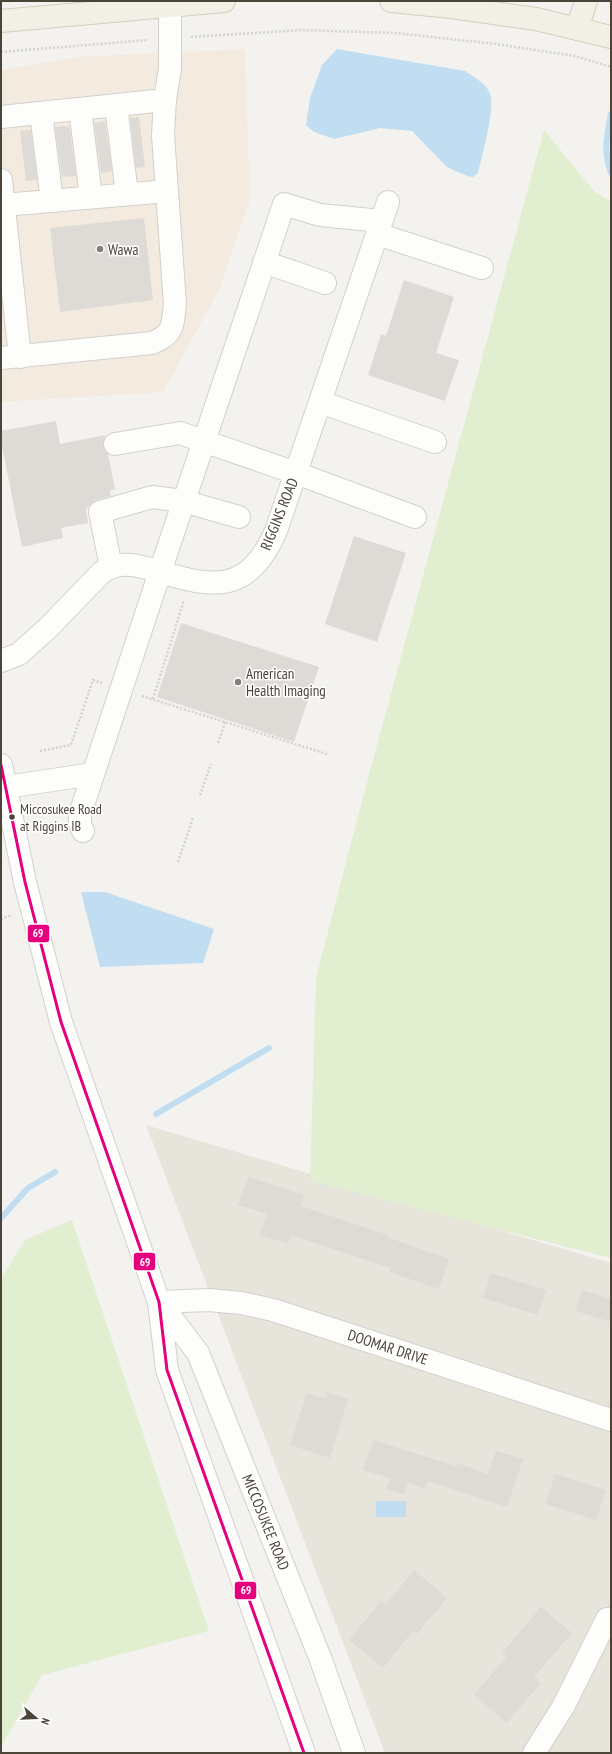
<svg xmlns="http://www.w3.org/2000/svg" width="612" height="1754" viewBox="0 0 612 1754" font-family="'PT Sans Narrow',sans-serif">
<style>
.residential{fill:#e7e4dc}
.commercial{fill:#f3ebdf}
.green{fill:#e1eecf}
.water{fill:#c0ddf1}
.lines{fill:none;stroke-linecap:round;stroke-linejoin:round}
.stream{stroke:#c0ddf1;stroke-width:6}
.building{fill:#dedbd6}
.minor-casing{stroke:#d2d0cb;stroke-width:24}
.major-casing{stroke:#d6cebb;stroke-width:24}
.path{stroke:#d3d2cc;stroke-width:2.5;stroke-dasharray:2 2;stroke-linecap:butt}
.minor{stroke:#fdfdfc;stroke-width:22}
.major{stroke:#f2efe6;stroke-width:22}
.bus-1-casing{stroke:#fff;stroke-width:6}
.bus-1{stroke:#e5007d;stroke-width:3}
.poi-dot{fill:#868178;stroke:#fff;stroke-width:1.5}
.bus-dot{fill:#4b4439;stroke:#fff;stroke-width:1.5}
.labels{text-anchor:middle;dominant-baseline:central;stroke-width:3;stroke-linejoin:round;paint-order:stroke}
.bus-label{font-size:14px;fill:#4b4439;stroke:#fff;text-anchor:start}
.poi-label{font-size:15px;fill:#4b4439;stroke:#fff;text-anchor:start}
.street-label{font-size:15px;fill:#4b4439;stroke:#fff}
.line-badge{stroke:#fff;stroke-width:1.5}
.badge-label{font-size:11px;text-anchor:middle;font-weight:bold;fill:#fff}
</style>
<rect width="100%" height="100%" fill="#f4f2ee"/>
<path class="residential" d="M146,1125l465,138v490h-226z"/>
<path class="commercial" d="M245,49l5,151 -31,90 -56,102 -162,10v-332l75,-13z"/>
<path class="green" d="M544,130l50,61 17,11v1056l-301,-77 6,-203 47,-181z
M72,1220l137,411 -167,44 -41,72v-468l24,-39z"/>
<path class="water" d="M337,49l128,22c9,6 24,14 26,26 3,15 -9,59 -13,76l-5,4 -6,-1 -20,-9 -35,-36 -32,-3 -46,11 -20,-7 -8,-7 4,-27 12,-33z
M81,892h24l109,37 -11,34 -103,4z
M376,1501h30v16h-30z"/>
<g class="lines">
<path class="stream" d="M611,114c-4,20 -8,39 0,59
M156,1114l113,-66
M1,1218l27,-30 27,-16"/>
</g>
<path class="building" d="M139,117l6,50 -9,1 -6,-50z
M105,121l7,50 -11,2 -7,-50z
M69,126l7,50 -14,1 -7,-50z
M31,130l6,50 -11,1 -6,-50z
M144,218l9,82 -93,12 -10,-84z
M404,280l50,17 -18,56 23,7 -14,41 -77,-26 13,-41 5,2z
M56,421l4,23 45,-9 -2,11 5,8 7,35 -5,1 1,6 -15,4 -10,9 2,14 -27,5 2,10 -41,9 -21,-106v-10z
M354,536l52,17 -29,89 -52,-18z
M181,623l138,44 -25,75 -137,-45z
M248,1177l56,18 -3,11 87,29 -1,2 62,22 -10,30 -50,-17 1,-4 -99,-33 -3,9 -28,-9 7,-21 -29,-9z
M491,1273l55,17 -8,25 -55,-17z
M582,1290l29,9v23l-35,-11z
M327,1392l21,7 -18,59 -40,-13 17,-52 18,5z
M373,1440l83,26 1,-3 31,11 8,-23 27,8 -16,48 -79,-26 -3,8 -17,-6 -4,12 -18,-6 4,-11 -27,-8z
M555,1474l51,16 -10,30 -50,-16z
M414,1570l33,28 -30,36 -4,-3 -30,37 -34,-28 32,-39 5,3z
M541,1607l31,26 -38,44 7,6 -34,40 -33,-28 32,-38 -4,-4z"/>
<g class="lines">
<defs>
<path id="minor" d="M116,105l11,89
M80,109l11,88
M41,113l11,88
M1,117l164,-17
M1,180l19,177
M4,205l163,-14
M377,234l105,34
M264,262l61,21
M1,358l151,-15c23,-10 20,-17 23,-39l-12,-169 2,-35 5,-32v-62
M320,402l115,40
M115,444l65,-11 116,40 119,44
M111,567l-11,-55 52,-15 31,4 56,16
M1,661l18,-7 29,-26 54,-56c19,-12 35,-7 55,-1 59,18 91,22 119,-40l112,-329
M1,765l24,117 36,140 98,280 8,68 137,383
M6,787l87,-13
M83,831l-3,-7v-10l80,-242 124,-368 36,11 61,6
M159,1302l50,-2 32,3 32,7 338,110
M160,1303l38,50 123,307 33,93
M534,1753l29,-46 44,-88"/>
<path id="major" d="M391,1l60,6 85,12 75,18
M1,21l223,-20
M577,29l9,-28"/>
</defs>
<use href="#minor" class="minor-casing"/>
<use href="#major" class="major-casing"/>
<path class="path" d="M191,37l110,-7 95,3 100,11 79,12 36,11
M1,52l147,-12
M142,696l185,58
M153,699l31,-99
M218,743l8,-23
M40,751l31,-6 22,-65 9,3
M200,795l11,-31
M178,862l15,-44
M1,919l11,-4"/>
<use href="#minor" class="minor"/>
<use href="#major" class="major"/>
<defs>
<path id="bus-1" d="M1,765l24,117 36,140 98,280 8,68 137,383"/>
</defs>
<use href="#bus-1" class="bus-1-casing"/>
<use href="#bus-1" class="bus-1"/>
</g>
<g class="poi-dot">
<circle cx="100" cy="249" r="4"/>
<circle cx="238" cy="682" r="4"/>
</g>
<circle class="bus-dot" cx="12" cy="817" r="3.5"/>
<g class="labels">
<g class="bus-label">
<text x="20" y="809">Miccosukee Road<tspan x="20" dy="17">at Riggins IB</tspan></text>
</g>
<g class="poi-label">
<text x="108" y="249">Wawa</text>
<text x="246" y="673">American<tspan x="246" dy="17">Health Imaging</tspan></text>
</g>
<g class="street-label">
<text transform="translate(279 514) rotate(-68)">RIGGINS ROAD</text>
<text transform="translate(388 1347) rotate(18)">DOOMAR DRIVE</text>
<text transform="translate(266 1522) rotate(68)">MICCOSUKEE ROAD</text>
</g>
</g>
<g class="line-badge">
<rect x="27" y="924" width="23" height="19" rx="4" fill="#e5007d"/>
<rect x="133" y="1252" width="23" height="19" rx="4" fill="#e5007d"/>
<rect x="234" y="1581" width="23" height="19" rx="4" fill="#e5007d"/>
</g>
<g class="badge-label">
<text x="38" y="937">69</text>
<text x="145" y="1266">69</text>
<text x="246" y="1594">69</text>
</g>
<rect width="612" height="1754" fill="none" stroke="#4b4439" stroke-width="4"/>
<g transform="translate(36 1718) rotate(109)" stroke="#ffffff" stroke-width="3" paint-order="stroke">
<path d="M0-3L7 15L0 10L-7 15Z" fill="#4b4439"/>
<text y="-6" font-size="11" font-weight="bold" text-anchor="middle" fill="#4b4439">N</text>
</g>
</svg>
